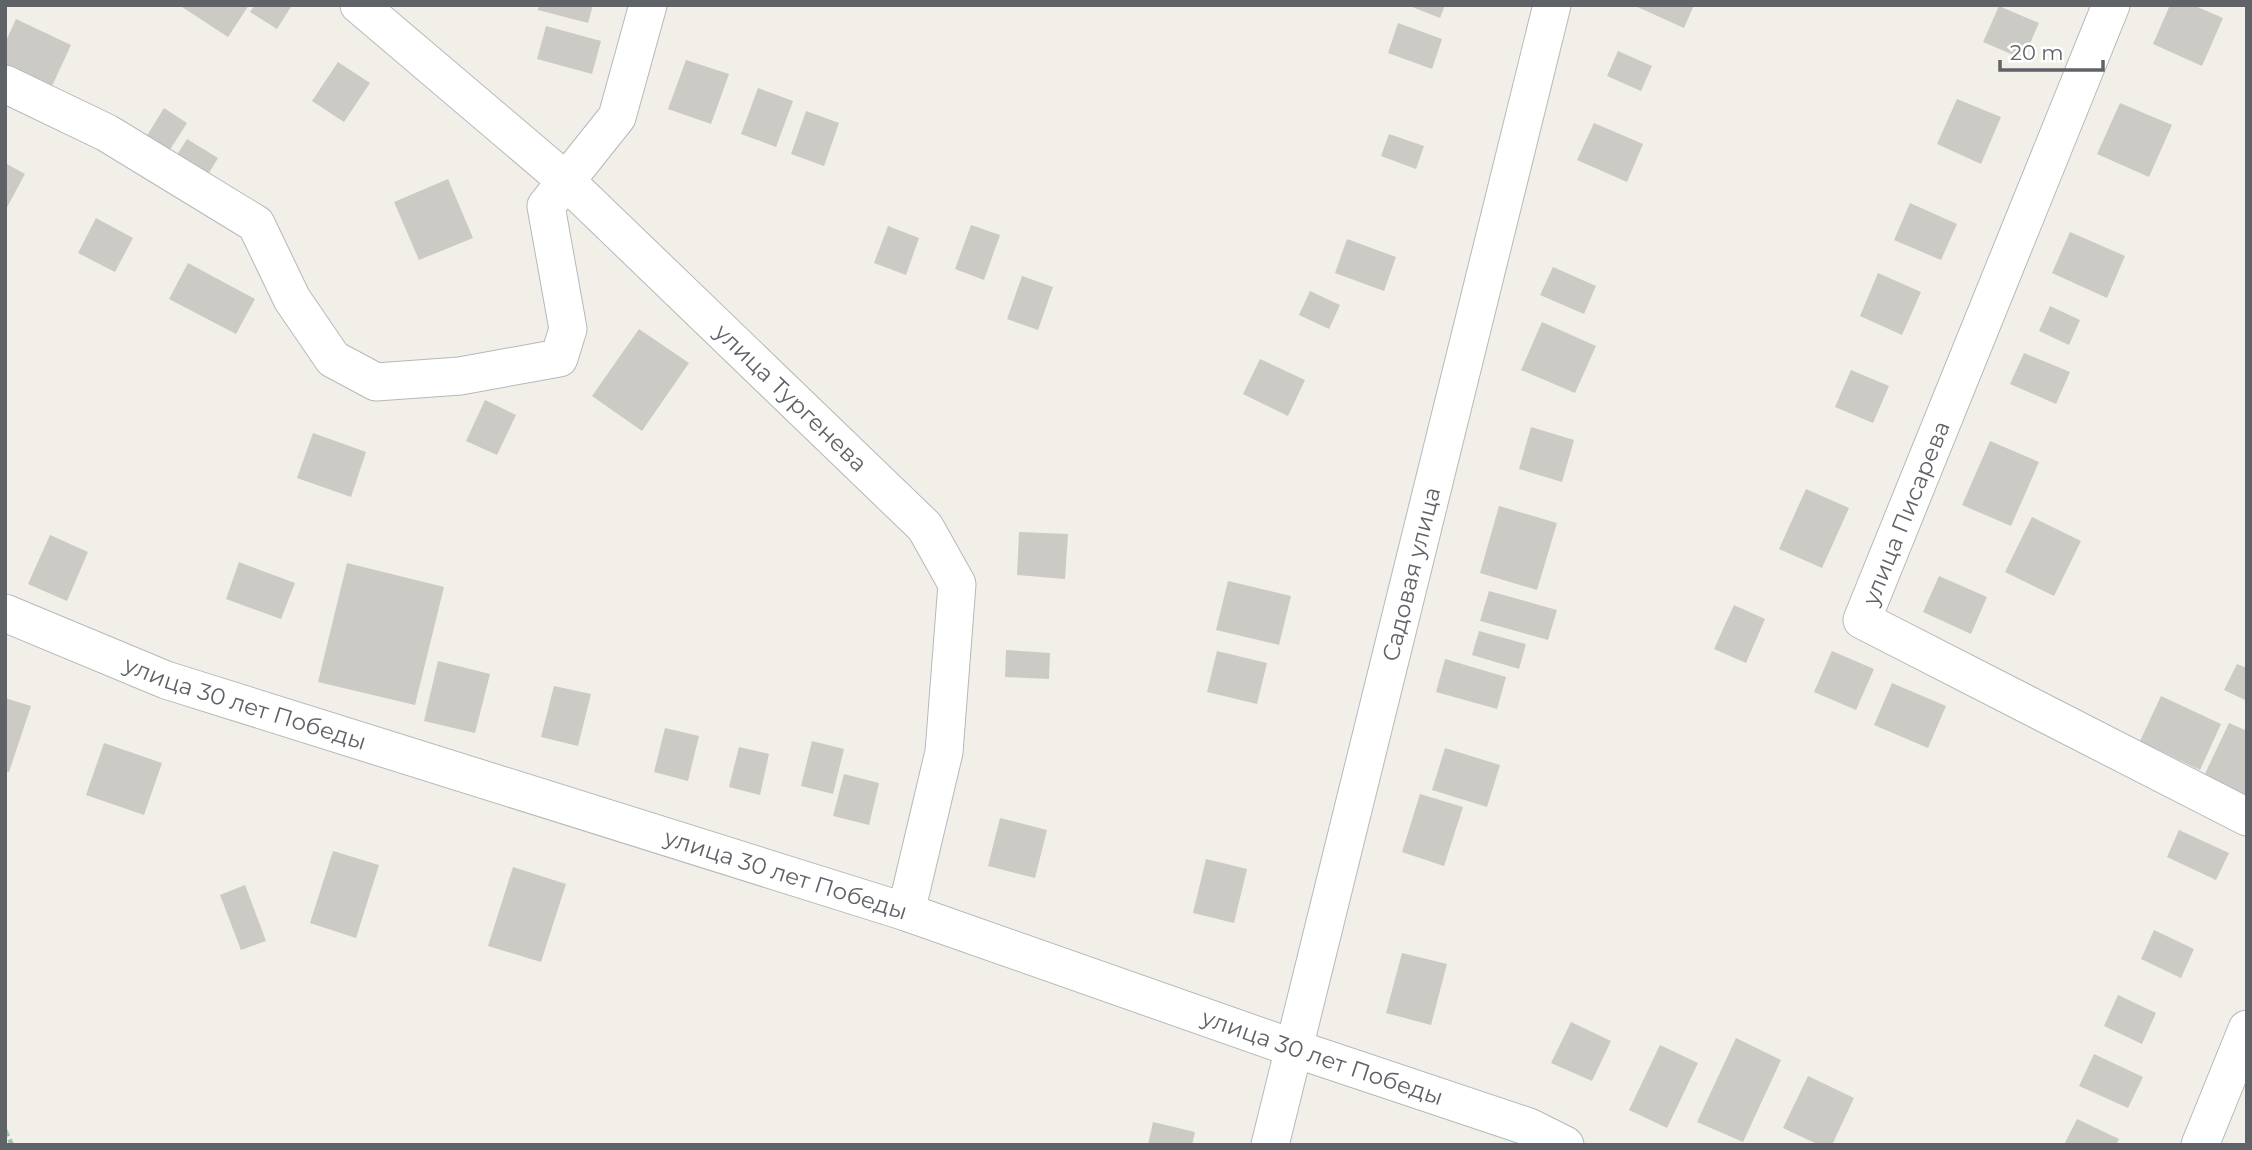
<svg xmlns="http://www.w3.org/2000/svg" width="2252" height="1150" viewBox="0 0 2252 1150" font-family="Montserrat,sans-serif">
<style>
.building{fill:#cccac5}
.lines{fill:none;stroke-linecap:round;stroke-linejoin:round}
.street-casing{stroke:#b5b8bc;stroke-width:39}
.path{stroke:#9cc7a9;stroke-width:4.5;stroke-dasharray:7 3.5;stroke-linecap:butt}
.street{stroke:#fff;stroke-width:37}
.labels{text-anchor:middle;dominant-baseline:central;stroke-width:5;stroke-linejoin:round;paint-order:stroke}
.street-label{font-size:23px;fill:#5f6368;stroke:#fff}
</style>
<rect width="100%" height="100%" fill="#f1efe8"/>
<path class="building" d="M179,5h70l-21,32z
M255,5h37l-15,24 -27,-17z
M539,5h54l-5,18 -50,-13z
M1407,5h38l-5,13z
M1633,5h61l-10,23z
M2170,5h23l30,13 -21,48 -49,-22z
M1999,6l40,17 -16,36 -40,-17z
M16,19l55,26 -24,52 -42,-19v-35z
M1398,23l44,16 -10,30 -44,-16z
M546,26l55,15 -9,33 -55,-15z
M1618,51l34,15 -11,25 -34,-15z
M686,60l43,14 -18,50 -43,-15z
M338,62l32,21 -26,39 -32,-21z
M758,88l35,13 -17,46 -35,-13z
M1957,99l44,18 -20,47 -44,-20z
M2120,103l52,22 -23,52 -52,-23z
M164,108l23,15 -21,33 -23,-14z
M806,111l33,12 -15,43 -33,-12z
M1594,123l49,21 -16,38 -50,-22z
M1389,134l35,12 -8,23 -35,-13z
M187,139l31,19 -15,25 -31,-20z
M5,163l20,11 -20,37z
M448,179l25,59 -54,22 -25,-58z
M1910,203l47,21 -16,36 -47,-20z
M96,218l37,20 -18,34 -37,-19z
M971,225l29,10 -16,45 -29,-11z
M888,226l31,12 -13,37 -32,-12z
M2070,232l55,24 -18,42 -55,-25z
M1347,239l49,18 -12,34 -49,-18z
M188,263l67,36 -19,35 -67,-35z
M1553,267l43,19 -12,28 -44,-19z
M1878,273l43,19 -19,43 -42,-19z
M1022,276l31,11 -15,43 -31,-11z
M1310,291l30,14 -11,24 -30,-14z
M2050,306l30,14 -11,25 -30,-14z
M1542,322l54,24 -21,47 -54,-23z
M639,329l50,34 -47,68 -50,-35z
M2024,353l46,19 -14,32 -46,-20z
M1260,359l45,21 -17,36 -45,-22z
M1851,370l38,16 -16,37 -38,-16z
M485,400l31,15 -19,40 -31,-14z
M1531,427l43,13 -12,42 -43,-13z
M313,433l53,19 -15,45 -54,-19z
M1990,441l49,21 -28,64 -49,-21z
M1806,489l43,19 -27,60 -43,-19z
M1499,506l58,17 -20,67 -57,-17z
M2032,517l49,24 -27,55 -49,-24z
M1019,532l49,2 -3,45 -48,-4z
M50,535l38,17 -21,49 -39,-17z
M239,562l56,21 -14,36 -55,-20z
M347,563l97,24 -29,118 -97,-23z
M1939,576l48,21 -16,37 -48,-22z
M1228,581l63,15 -12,49 -63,-15z
M1489,591l68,19 -9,30 -68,-19z
M1734,605l31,14 -19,44 -32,-14z
M1479,631l47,13 -7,25 -47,-14z
M1006,650l44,3 -1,26 -44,-2z
M1217,651l50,12 -10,41 -50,-12z
M1832,651l42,18 -18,41 -42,-18z
M1445,659l61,18 -9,32 -61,-17z
M438,661l52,13 -15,59 -51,-12z
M2237,664l10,4v33l-23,-11z
M1892,683l54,23 -18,42 -54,-23z
M554,686l37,8 -13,52 -37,-9z
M2161,696l60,28 -21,46 -60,-29z
M5,698l26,8 -22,66 -4,-1z
M2229,723l18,8v67l-44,-20z
M665,728l34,8 -11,45 -34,-9z
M812,741l32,8 -11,45 -32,-8z
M104,743l58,20 -18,52 -58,-20z
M739,747l30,7 -9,41 -31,-8z
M1445,748l55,17 -13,42 -55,-17z
M844,774l35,9 -10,42 -36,-9z
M1420,794l43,13 -19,59 -42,-14z
M1000,818l47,12 -12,48 -47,-12z
M2179,830l50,23 -13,27 -49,-23z
M333,851l46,14 -23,73 -46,-15z
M1206,859l41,10 -13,54 -41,-10z
M513,867l53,17 -25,78 -53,-16z
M245,885l21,56 -25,9 -21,-55z
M2154,930l40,19 -13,29 -40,-19z
M1402,953l45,11 -16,61 -45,-12z
M2118,995l38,18 -14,31 -38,-18z
M1571,1022l40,19 -19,40 -41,-18z
M1736,1038l45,22 -38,82 -46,-20z
M1660,1045l38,18 -31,65 -38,-18z
M2094,1054l49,23 -15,31 -49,-22z
M1808,1076l46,22 -22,47h-13l-36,-17z
M2077,1119l42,20 -3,6h-52z
M1153,1122l42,10 -3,13h-44z"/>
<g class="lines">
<defs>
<g id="street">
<path id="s1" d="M359,5l206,175 360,347 32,57 -13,168 -38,160"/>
<path d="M2111,5l-249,615 385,197"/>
<path d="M5,84l102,49 149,91 36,75 41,60 43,23 84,-6 99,-18 9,-29 -22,-123 71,-89 31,-112"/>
<path id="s2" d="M5,613l161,67 740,232 387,136 236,79 36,18"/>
<path id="s3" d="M1270,1145l282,-1140"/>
<path d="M2200,1145l47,-116"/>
</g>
</defs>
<use href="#street" class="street-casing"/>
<path class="path" d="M5,1130l7,15"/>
<use href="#street" class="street"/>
</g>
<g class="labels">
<g class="street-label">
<text stroke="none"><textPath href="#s1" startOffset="584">улица Тургенева</textPath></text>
<text transform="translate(1906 513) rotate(-68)">улица Писарева</text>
<text stroke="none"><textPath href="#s3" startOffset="588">Садовая улица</textPath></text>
<text stroke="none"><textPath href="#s2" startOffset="257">улица 30 лет Победы</textPath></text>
<text stroke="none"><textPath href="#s2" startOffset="824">улица 30 лет Победы</textPath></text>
<text stroke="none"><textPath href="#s2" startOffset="1391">улица 30 лет Победы</textPath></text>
</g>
</g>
<rect width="2252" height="1150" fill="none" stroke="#5f6368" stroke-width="14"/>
<path d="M2000 60v10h103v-10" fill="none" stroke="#5f6368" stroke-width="3.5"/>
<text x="2010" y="60" font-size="21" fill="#5f6368" stroke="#ffffff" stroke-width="5" paint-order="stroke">20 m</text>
</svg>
